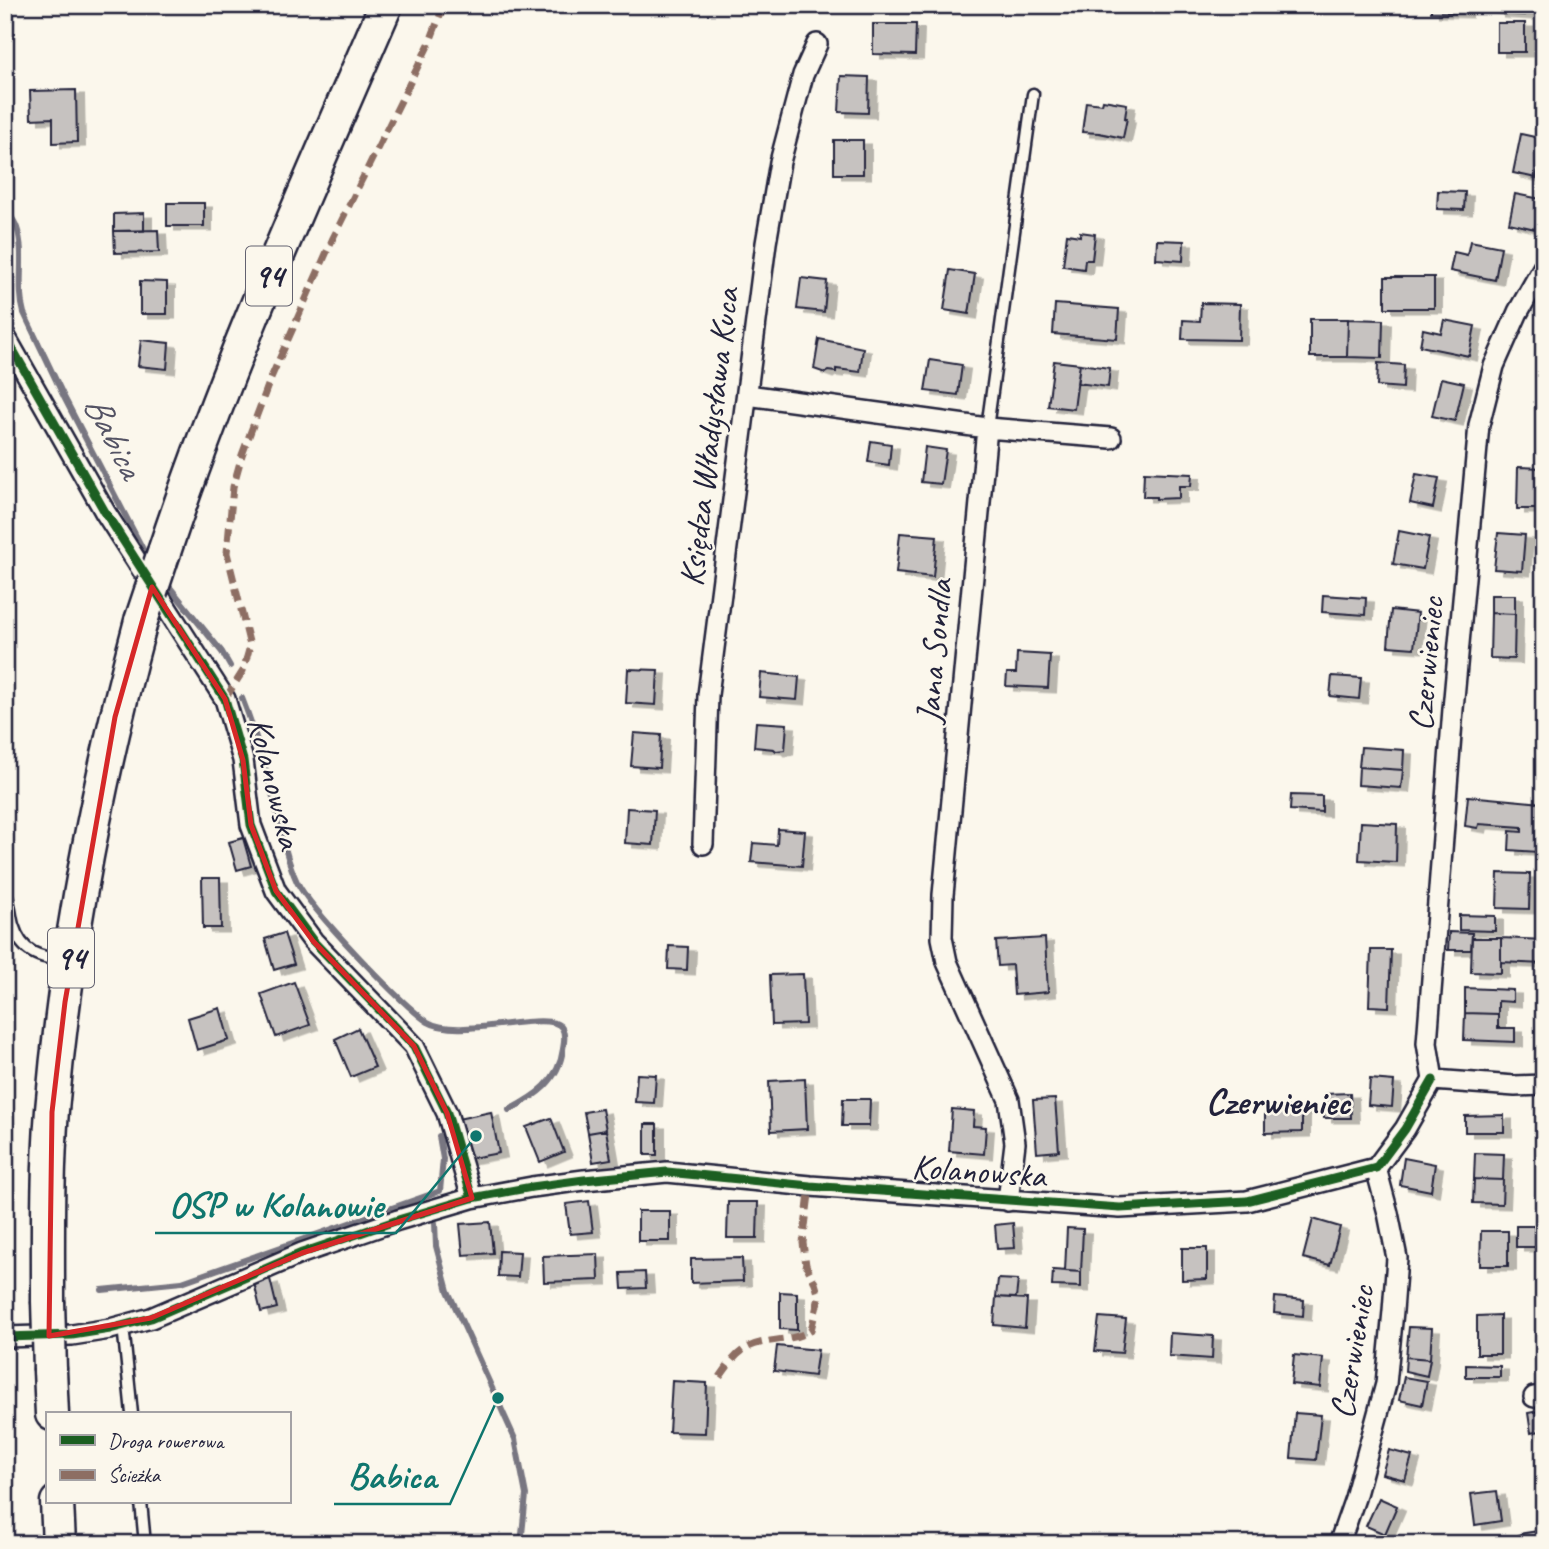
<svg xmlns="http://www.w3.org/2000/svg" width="1549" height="1549" viewBox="0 0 1549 1549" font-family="Caveat,sans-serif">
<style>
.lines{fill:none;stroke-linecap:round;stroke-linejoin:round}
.stream{stroke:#787681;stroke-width:6}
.building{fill:#c6c2c0;stroke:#22223b;stroke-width:2;filter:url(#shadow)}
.service-casing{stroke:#22223b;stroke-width:15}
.minor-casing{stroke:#22223b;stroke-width:24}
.primary-casing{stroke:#22223b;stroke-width:37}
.service{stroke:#fbf7ec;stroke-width:10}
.minor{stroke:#fbf7ec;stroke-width:19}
.primary{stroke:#fbf7ec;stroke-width:32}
.primary-bridge-casing{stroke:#22223b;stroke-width:37;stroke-linecap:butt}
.primary-bridge{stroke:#fbf7ec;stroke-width:32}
.quiet{stroke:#8d6e63;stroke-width:7;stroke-dasharray:14 7;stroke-linecap:butt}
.cycleway-casing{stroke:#fbf7ec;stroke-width:13}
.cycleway{stroke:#1b5e20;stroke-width:9}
.marked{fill:none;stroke:#d62828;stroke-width:5;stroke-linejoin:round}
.labels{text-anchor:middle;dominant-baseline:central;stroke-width:5;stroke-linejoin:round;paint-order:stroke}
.shield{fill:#fbf7ec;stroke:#636270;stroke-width:2}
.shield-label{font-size:33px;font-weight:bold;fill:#22223b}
.street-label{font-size:35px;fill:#22223b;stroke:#fbf7ec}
.water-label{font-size:37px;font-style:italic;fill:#545364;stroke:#fbf7ec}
.neighbourhood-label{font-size:37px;font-weight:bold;fill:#22223b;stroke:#fbf7ec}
.leader{fill:none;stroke:#0f766e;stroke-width:2.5}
.callout-dot{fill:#0f766e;stroke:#fbf7ec;stroke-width:2.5}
.callout-label{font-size:37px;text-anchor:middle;font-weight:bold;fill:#0f766e;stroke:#fbf7ec;stroke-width:5;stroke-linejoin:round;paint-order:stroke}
</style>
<defs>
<filter id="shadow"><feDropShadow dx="8" dy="4.5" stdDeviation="0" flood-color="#0004"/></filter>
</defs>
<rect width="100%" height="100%" fill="#fbf7ec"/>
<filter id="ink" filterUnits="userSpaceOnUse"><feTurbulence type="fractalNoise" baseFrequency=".0143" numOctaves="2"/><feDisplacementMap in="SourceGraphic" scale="14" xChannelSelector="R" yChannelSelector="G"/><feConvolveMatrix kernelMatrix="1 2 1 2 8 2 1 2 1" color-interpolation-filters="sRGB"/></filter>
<g filter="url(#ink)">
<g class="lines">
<path class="stream" d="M5,208c4,6 10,13 12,20 9,27 -1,57 7,85l40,84 85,164
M164,580l58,72 8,14
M242,698c14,35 24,71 33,107 6,26 11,53 22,77 13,27 105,123 131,140 31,19 122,-14 134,6 4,7 2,14 1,21 -4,32 -27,47 -54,61
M435,1223l1,23 12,45 67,148 11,56 -5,49
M102,1290l80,-8 258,-91 3,-32 -4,-23"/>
</g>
<path class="building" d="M1431,5h33v8l-33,-1z
M1496,5h29v10l-29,-2z
M1497,23h28v29h-28z
M873,24h43l-1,31 -42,-1z
M841,76l28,1 -1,36 -29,-1z
M76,90l1,52 -24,1v-25l-22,1 -1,-28z
M1103,100l24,4 -2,14h2l-4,20 -24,-5 -17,-1 4,-30 16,2z
M1521,134l23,5 -8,39 -23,-5z
M834,140h29v34h-29z
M1438,191l27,1 -1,18 -27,-1z
M1515,194l26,5 -6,30 -26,-6z
M167,203h37v23h-37z
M144,213v18h-30v-17z
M158,230l1,22 -44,1 -1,-22z
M1080,232l15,2 -3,26h-7l-1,9 -21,-3 4,-32 13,2z
M1157,240l27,1 -1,20 -27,-2z
M1470,241l31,6 -6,33 -45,-9 4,-19 13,3z
M950,270l25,4 -6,40 -25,-4z
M1385,277h49v31h-49z
M801,278l26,3 -3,31 -27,-3z
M140,281l27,1v32h-27z
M1201,303l39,1 -1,36 -57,-1 1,-19 17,1z
M1055,304l64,5 -2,30 -64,-5z
M1310,319h38l-1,38h-37z
M1348,319l35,1 -1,38 -35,-1z
M1444,320l31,6 -6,30 -49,-10 3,-17 18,4z
M819,339l44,9 -3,24 -24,-3v3l-8,-1 -3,2 -11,-4z
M141,340l28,3 -2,26 -29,-3z
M930,360l32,5 -4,30 -33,-4z
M1054,361l26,3 -6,45 -26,-3z
M1378,363l26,2 -1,23 -26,-2z
M1080,364l30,4 -2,19 -31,-4z
M1441,378l23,5 -9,38 -23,-5z
M871,441l20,3 -2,21 -21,-3z
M925,447l21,3 -5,34 -20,-2z
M1518,467l26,1v41h-27z
M1144,472l48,2 -1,12h-12v12l-23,1v-2h-13z
M1416,474l23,4 -6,30 -23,-5z
M1399,531l30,6 -6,32 -30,-5z
M900,533l37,3 -4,41 -37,-4z
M1498,533l27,2 -3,36 -28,-2z
M1323,595l43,3 -1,17 -43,-3z
M1491,595h24v19l-24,-1z
M1391,610l27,3 -4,35 -26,-2z
M1491,613l24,1 -1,45 -24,-1z
M1017,653l33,2 -2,33 -42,-2 1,-13h9z
M628,669l30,1 -2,35 -30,-2z
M761,673l38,4 -2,23 -38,-3z
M1332,676l29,2 -2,21 -29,-3z
M756,722l31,2 -2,26 -9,1 -2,-2 -20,-2z
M634,733l27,2 -2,33 -28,-2z
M1361,747l43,3 -1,20 -44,-3z
M1359,767l44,3 -2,18 -43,-3z
M1291,795l31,1v16l-32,-2z
M1468,796l74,7 -4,49 -29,-2 1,-19 12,1v-5l-43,-3 -1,4 -13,-2z
M627,808l28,2 -2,35 -28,-2z
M1361,822l36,2 -1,38 -37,-2z
M778,829l27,2 -3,35 -51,-4 2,-19 24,2z
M243,838l8,28 -14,4 -8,-28z
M1498,873l32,1 -1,35 -32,-1z
M202,878h18l1,50h-18z
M1459,915l36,1v15l-36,-1z
M1449,932l23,1 -1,17h-23z
M284,933l10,31 -20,6 -9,-31z
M1045,938l3,54 -34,3 -2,-30 -14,1 -2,-25z
M1472,938h29v35l-30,-1z
M1501,938l43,2 -1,24 -42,-2z
M669,946l19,1 -1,23 -19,-1z
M1371,950h20l-2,57 -20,-1z
M803,974l2,50 -33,1 -2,-50z
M294,982l16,43 -34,12 -15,-43z
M1465,988l48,2v12l-15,-1v13l-33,-1z
M220,1008l9,32 -32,10 -9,-32z
M1465,1013l33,1v14h17v14l-51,-2z
M358,1028l17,39 -24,10 -16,-38z
M637,1074l19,1 -2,28 -19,-1z
M805,1079l2,50 -36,2 -2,-50z
M1370,1079l24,2 -2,26 -24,-2z
M1350,1093l1,25h-27v-24z
M843,1099h27l-1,27h-27z
M1055,1099l4,52 -22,2 -4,-53z
M1265,1107h37v25l-37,1z
M602,1109l4,21 -18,3 -4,-21z
M952,1109l22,2 -1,15 13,1 -2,27 -35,-3z
M491,1112l8,41 -38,7 -8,-40z
M1504,1115v17h-39v-16z
M551,1118l13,34 -24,10 -14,-35z
M645,1124h12v31h-12z
M606,1130l5,29 -18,3 -5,-29z
M1475,1153l29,1 -1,26 -29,-1z
M1404,1158l31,6 -4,27 -31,-6z
M1474,1179l29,1 -1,24 -29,-1z
M589,1201l4,31 -23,2 -4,-30z
M728,1202h30l-1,36h-30z
M638,1211h32v30h-32z
M1313,1219l27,8 -10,38 -27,-7z
M490,1222l3,31 -30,2 -3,-31z
M1013,1223l2,25 -18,1 -2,-24z
M1516,1226h18l4,21h-22z
M1067,1228l16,1 -2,43 -16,-1z
M1481,1231h27v35h-28z
M1182,1248h25v31l-25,1z
M499,1251l21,1 -2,25 -20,-1z
M598,1254l1,26 -55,2 -1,-26z
M742,1258l1,23 -52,2v-24z
M1053,1270l28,2v15l-29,-1z
M645,1272l1,16 -24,1 -1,-16z
M270,1279l7,29 -16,4 -7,-29z
M998,1279l20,1 -2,18 -20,-1z
M780,1292l17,1v37l-17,-1z
M996,1297l31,2 -2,29 -31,-3z
M1275,1297l29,3 -1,16 -29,-3z
M1500,1315v39h-23v-38z
M1099,1317l27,2 -4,34 -27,-2z
M1409,1327l23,1 -2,31 -24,-2z
M1170,1333l43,3 -1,23 -43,-3z
M777,1346l41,4 -4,26 -40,-5z
M1294,1355l29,3 -3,29 -29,-3z
M1406,1357l24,2 -3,17 -22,-5z
M1466,1365l34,1v11h-34z
M1404,1377l23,4 -5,24 -23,-5z
M672,1381l35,2 -2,50 -36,-1z
M1544,1410v20l-13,3 -3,-20z
M1295,1413l26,2 -5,45 -25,-2z
M1389,1450l23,6 -7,24 -23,-6z
M1497,1491l4,30 -26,4 -4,-31z
M1379,1498l18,8 -12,28 -19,-8z"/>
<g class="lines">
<defs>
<path id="service" d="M987,428l46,-334
M5,891c5,11 5,23 8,34 9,29 26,32 53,36
M123,1325l9,89
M141,1502l4,42"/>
<path id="minor" d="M5,336l100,176 120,187 18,61 8,65 25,66 37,50 101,105 33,67 25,85
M747,395l240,33 124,10
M987,428l-44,467 -1,43 5,24 62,138 6,43 -7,58
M703,844l5,-149 58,-452 14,-81 23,-87 14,-31
M1433,1080l-6,-37 26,-334 26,-284 15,-59 24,-54 26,-46
M1433,1080l82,6 29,-1
M5,1337l67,-2 38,-6 41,-11 151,-65 96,-33 74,-22 60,-11 52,-7 83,-8 143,14 310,22 127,-7 129,-33 29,-39 28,-49
M1534,1397l10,-1
M1339,1544l16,-46 31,-114 7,-73 4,-53 -9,-45 -12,-45
M1525,1544l19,-3"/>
<path id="primary" d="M164,552c62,-187 144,-366 222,-547
M48,1301c0,-63 -1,-127 4,-191 14,-165 46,-329 89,-489
M50,1370l2,44
M57,1502l2,42"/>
</defs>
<use href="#service" class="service-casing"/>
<use href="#minor" class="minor-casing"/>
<use href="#primary" class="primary-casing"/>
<use href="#service" class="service"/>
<use href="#minor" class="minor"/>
<use href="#primary" class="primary"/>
<defs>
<path id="primary-bridge" d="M141,621l23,-69
M48,1301l2,69"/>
</defs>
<use href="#primary-bridge" class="primary-bridge-casing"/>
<use href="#primary-bridge" class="primary-bridge"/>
<path class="quiet" d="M225,699l18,-28 7,-25 -23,-93 6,-66 9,-32 28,-75 63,-142 96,-194 15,-39
M720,1377c6,-8 13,-20 22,-26 20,-15 49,-7 69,-21l8,-33 -4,-14 -9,-18 -3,-22 7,-57"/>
<defs>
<path id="cycleway" d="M5,336l100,176 120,187 18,61 8,65 25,66 37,50 101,105 33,67 25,85
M5,1337l67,-2 38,-6 41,-11 151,-65 96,-33 74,-22 60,-11 52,-7 83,-8 143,14 310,22 127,-7 129,-33 29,-39 28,-49"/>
</defs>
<use href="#cycleway" class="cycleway-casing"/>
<use href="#cycleway" class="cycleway"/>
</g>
</g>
<path class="marked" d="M152,587l73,112 18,61 8,65 25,66 37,50 101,105 33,67 25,85 -170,55 -151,65 -102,18 3,-224 13,-110 50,-285z"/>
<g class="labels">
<g class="shield">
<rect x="246" y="246.5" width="46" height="59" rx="5"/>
<rect x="48" y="928.5" width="46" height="59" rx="5"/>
</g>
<g class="shield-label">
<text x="269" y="276">94</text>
<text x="71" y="958">94</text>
</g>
<g class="street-label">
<text transform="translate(709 437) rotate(-83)">Księdza Władysława Kuca</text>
<text transform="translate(934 651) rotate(-85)">Jana Sondla</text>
<text transform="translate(1426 664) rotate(-85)">Czerwieniec</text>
<text transform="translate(275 783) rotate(76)">Kolanowska</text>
<text transform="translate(979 1171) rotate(4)">Kolanowska</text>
<text transform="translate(1352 1352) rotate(-81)">Czerwieniec</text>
</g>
<g class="water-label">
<text transform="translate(114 436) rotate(63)">Babica</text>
</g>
<g class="neighbourhood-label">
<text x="1278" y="1101">Czerwieniec</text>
</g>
</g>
<path class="leader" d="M476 1136L396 1233H155M498 1398L450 1504H334"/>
<g class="callout-dot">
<circle cx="476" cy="1136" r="7"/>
<circle cx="498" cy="1398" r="7"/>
</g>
<g class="callout-label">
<text x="276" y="1217">OSP w Kolanowie</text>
<text x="392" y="1488">Babica</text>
</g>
<rect width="1549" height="1549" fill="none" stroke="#fbf7ec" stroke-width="28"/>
<rect x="14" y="14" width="1521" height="1521" fill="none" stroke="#22223b" stroke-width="2.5" filter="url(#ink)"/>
<rect x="46" y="1412" width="245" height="91" fill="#fbf7ec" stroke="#a4a2a5" stroke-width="2"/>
<rect x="60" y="1435" width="35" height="10" fill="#1b5e20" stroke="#a4a2a5" stroke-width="2"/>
<text x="108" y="1448" font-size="21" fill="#22223b">Droga rowerowa</text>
<rect x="60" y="1470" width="35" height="10" fill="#8d6e63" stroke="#a4a2a5" stroke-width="2"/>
<text x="108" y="1482" font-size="21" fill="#22223b">Ścieżka</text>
</svg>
